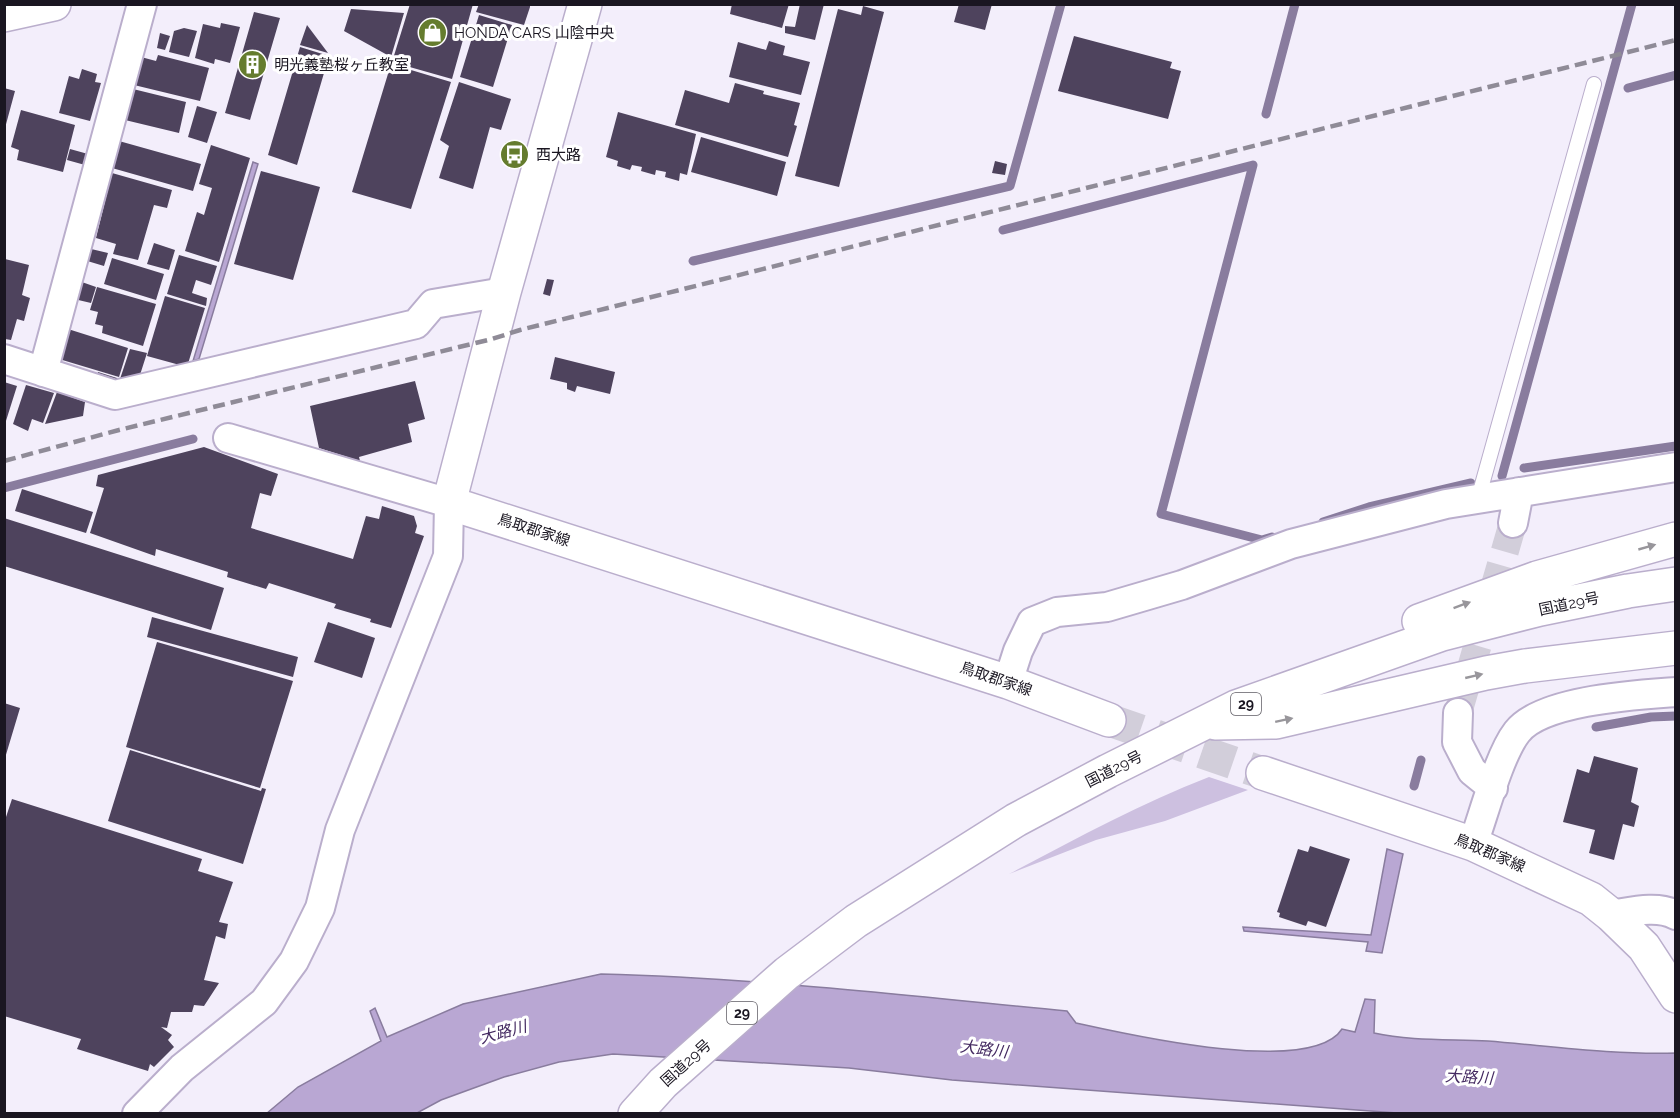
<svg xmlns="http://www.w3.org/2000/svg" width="1680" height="1118" viewBox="0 0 1680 1118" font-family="Raleway,'Noto Sans JP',sans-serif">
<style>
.green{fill:#cdc0e0}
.water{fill:#b9a7d3;stroke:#897c9e;stroke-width:1.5}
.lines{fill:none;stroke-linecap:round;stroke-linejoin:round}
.stream{stroke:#897c9e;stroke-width:9}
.building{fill:#4e435d}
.street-tunnel{stroke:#d2ceda;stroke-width:28;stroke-dasharray:28 14;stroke-linecap:butt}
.secondary-tunnel{stroke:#d2ceda;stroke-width:33;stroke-dasharray:33 16;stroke-linecap:butt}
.lane-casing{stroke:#baaecc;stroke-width:16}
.street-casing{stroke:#baaecc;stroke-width:32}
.secondary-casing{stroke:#baaecc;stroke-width:36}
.highway-casing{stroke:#baaecc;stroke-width:36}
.lane{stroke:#fff;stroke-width:14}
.street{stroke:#fff;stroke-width:28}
.secondary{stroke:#fff;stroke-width:33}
.highway{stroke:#fff;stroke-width:33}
.rail{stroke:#8f8b97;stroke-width:4.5;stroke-dasharray:12 6;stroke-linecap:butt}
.oneway{fill:#98969b}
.labels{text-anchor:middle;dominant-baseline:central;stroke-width:6;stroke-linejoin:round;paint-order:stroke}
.shield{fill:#fff;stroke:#5f5c64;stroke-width:1.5}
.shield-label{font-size:14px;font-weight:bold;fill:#1a1621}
.poi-label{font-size:15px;fill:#1a1621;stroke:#fff;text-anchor:start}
.street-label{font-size:15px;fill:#1a1621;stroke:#fff}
.water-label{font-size:16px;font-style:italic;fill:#442a61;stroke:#fff}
</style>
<rect width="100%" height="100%" fill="#f3eefb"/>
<path class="green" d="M1209,777l39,13 -83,31 -69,19 -87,34c66,-35 131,-70 200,-97z"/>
<path class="water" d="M253,162l5,2 -59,195 -6,2z
M1387,849l16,5 -21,99 -16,-2 2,-9 -124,-11 -1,-4 128,8z
M601,974c156,4 311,22 466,37l9,12c50,11 235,54 266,6l13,3 10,-33 10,1 -1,33c37,8 76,6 114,8 62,5 125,14 188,12l-1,61 -278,-1 -445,-33 -103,-12 -236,-14 -54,8 -55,15 -63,23 -24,13 -151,1 32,-27 83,-46 -11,-30 5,-3 12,29 76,-33z"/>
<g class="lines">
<path class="stream" d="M1628,88l48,-13
M1266,114l29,-110
M1003,230l250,-65 -92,349 101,26 10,-3
M693,261l317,-75 51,-182
M1524,468l152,-22
M1502,476l130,-472
M4,488l189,-49
M1323,522l46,-15 102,-24
M1596,727l55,-10 25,-1
M1414,786l7,-26"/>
</g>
<path class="building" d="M410,4h63l-21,75 -60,-17z
M479,4h51v3l-6,18 -48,-13z
M732,4h57l-7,24 -52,-14z
M800,4h24l-9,36 -30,-7v-7l10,1z
M959,4h33l-7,26 -31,-8z
M863,6l21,6 -45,175 -44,-11 43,-167 23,6z
M351,9l53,4 -13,44 -47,-26z
M254,12l26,6 -30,102 -25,-7z
M479,15l33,10 -19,62 -33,-10z
M221,23l19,4 -10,36 -15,-4 -1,5 -19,-6 8,-34 17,4z
M307,25l21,28 -28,-8z
M184,28l13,3 -8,26 -20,-5 5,-21z
M160,33l10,3 -5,14 -8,-2z
M1074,36l98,26 -2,6 11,3 -13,48 -110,-28z
M769,41l16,5 -2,9 27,7 -9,33 -72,-18 9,-35 28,8z
M300,47l29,9 -32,109 -29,-10z
M158,55l51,13 -9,33 -66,-16 7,-28 15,4z
M391,64l60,18 -40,127 -59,-17z
M82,69l15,5 -2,8 6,1 -11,38 -31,-8 10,-37 10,3z
M459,82l52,17 -10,31 -11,-3 -17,62 -34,-11 10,-32 -9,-6z
M735,83l29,8 -1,3 37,9 -6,22 3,1 -9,31 -113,-32 10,-35 44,13z
M4,88l11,3 -10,37h-1z
M133,89l53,13 -7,31 -54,-13z
M197,106l20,6 -10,31 -19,-6z
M21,110l54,15 -12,47 -46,-12 2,-10 -8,-3z
M618,112l78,22 -9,41 -7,-2 -1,8 -14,-4 1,-5 -10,-2 -1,5 -14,-4 1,-4 -10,-2 -2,5 -13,-4 1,-5 -12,-4z
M701,137l85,25 -9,34 -86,-24z
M119,141l82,23 -8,27 -81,-23z
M211,145l39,13 -31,104 -34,-11 12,-39 7,3 8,-27 -13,-4z
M70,149l18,5 -3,11 -18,-5z
M995,161l12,3 -2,11 -13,-2z
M261,171l59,16 -27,93 -59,-16z
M112,173l60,17 -5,18 -13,-3 -16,55 -25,-6 3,-10 -20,-6z
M154,243l21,7 -6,20 -22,-6z
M87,248l21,5 -4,13 -20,-6z
M179,255l38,11 -6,19 -15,-5 -4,13 15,5 -1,8 -39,-12z
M112,258l52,16 -8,26 -52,-16z
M5,259l24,6 -7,30 8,3 -6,23 -7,-2 -6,21 -6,-1z
M547,279l7,1 -4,16 -7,-2z
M79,281l17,6 -5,16 -17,-4z
M97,287l59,17 -13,42 -41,-13 1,-7 -8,-2 3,-12 -8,-2z
M165,296l40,12 -18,59 -40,-11z
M68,329l60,19 -9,29 -60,-18z
M130,349l17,4 -8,25 -15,5 -27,-8 1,-3 22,7z
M555,357l60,15 -5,22 -33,-8 -2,6 -8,-3v-6l-17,-4z
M415,381l10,38 -17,5 4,18 -53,15 1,4 -41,-13 -9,-42z
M4,382l13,4 -12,38h-1z
M26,385l28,8 -11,30 -11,-4 -4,12 -15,-7z
M57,392l28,10 -2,14 -38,8z
M204,447l74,27 -7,22 -11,-3 -9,35 102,31 13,-43 13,3 3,-13 32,10 3,10 -2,7 9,3 -33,92 -21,-6 1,-3 -37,-11 2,-4 -67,-21 -3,6 -39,-12 1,-5 -72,-23 -1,7 -65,-23 14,-45 -8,-2 2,-11z
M22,489l71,23 -7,21 -71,-22z
M4,518l220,70 -13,42 -207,-64z
M152,617l146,40 -5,20 -146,-40z
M328,622l47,16 -13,40 -48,-16z
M157,642l136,39 -33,107 -134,-41z
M4,703l16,5 -15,50 -1,-1z
M130,750l131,41 1,-3 4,1 -23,75 -135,-43z
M1594,756l44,12 -7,34 8,4 -5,21 -11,-3 -9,36 -25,-7 6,-23 -32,-8 14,-53 12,4z
M12,799l190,60 -4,12 35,11 -14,40 9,2 -3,15 -9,-3 -12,44 15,3 -15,23 -10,-1 -2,7h-21l-4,16 -6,-1 11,8 -4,5 6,7 -20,20 -4,-3 -2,7 -71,-22 4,-10 -77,-23v-193z
M1310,846l40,13 -24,68 -18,-6 -2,5 -27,-9 1,-4 -3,-1 21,-63 10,3z"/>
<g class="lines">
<path class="street-tunnel" d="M1458,713l55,-190"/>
<path class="secondary-tunnel" d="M1109,720l154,53"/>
<defs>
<path id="lane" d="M1478,499l116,-415"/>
<path id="street" d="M4,359l111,36 301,-71 17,-20 71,-12
M43,372l99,-368
M1513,523l6,-31
M1008,682l10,-31 14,-29 25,-10 50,-5 75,-22 109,-41 155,-40 230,-37
M1458,713l-1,29 15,29 21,17
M1473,844c11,-30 26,-89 44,-112 25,-32 119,-37 159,-40
M1611,915c20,-3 46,-10 65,0
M137,1114l45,-46 82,-66 30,-41 26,-53 20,-78 108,-274 1,-53 -221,-65"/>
<path id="secondary" d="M585,4l-81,288 -55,211 559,179 101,38
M4,15l50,-11
M1263,773l210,71 118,55 20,16 33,32 32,49"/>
<path id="highway" d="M1419,621l118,-43 139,-39
M1215,723l61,-1 210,-49 39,-7 151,-18
M635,1114l28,-31 124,-110 69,-52 160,-101 92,-49 128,-64 206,-73 98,-25 88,-18 48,-7"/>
</defs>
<use href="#lane" class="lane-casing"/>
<use href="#street" class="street-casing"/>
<use href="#secondary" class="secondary-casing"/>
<use href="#highway" class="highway-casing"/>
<use href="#lane" class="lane"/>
<use href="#street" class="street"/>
<use href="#secondary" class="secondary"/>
<use href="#highway" class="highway"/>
<path class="rail" d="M4,461l115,-31 373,-91 28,-9 1156,-290"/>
</g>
<defs><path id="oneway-solid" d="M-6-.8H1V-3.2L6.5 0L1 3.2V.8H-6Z" transform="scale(1.5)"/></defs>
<g class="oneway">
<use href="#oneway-solid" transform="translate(1647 547) rotate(-16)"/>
<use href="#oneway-solid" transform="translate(1462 605) rotate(-20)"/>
<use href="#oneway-solid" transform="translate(1474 676) rotate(-13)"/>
<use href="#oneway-solid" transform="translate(1284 720) rotate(-12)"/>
</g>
<defs>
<symbol id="shop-disc" viewBox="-11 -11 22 22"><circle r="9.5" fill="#657c2e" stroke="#fff"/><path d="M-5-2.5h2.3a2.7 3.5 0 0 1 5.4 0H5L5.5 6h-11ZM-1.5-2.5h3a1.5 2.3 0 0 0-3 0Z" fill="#fff"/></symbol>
<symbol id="building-disc" viewBox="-11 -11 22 22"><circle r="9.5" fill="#657c2e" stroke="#fff"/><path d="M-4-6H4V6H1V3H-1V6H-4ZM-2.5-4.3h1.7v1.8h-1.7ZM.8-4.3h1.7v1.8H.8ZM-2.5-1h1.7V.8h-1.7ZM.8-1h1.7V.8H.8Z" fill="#fff"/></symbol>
<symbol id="bus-disc" viewBox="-11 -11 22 22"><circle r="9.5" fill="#657c2e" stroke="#fff"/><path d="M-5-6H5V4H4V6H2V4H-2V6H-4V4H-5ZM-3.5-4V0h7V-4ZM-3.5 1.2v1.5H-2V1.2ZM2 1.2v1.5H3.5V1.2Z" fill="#fff"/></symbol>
</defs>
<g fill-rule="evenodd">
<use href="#shop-disc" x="416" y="16" width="33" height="33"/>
<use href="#building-disc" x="236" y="48" width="33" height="33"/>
<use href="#bus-disc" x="498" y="138" width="33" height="33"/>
</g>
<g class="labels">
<g class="shield">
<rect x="1231" y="693" width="30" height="22" rx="4.5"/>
<rect x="727" y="1002" width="30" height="22" rx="4.5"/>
</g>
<g class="shield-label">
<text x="1246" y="704">29</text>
<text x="742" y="1013">29</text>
</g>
<g class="poi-label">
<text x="454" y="33">HONDA CARS 山陰中央</text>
<text x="274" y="65">明光義塾桜ヶ丘教室</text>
<text x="536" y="155">西大路</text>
</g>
<g class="street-label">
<text transform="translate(534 530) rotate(18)">鳥取郡家線</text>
<text transform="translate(1569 604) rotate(-12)">国道29号</text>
<text transform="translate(996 679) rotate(19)">鳥取郡家線</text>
<text transform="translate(1114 769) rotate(-27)">国道29号</text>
<text transform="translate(1490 853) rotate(23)">鳥取郡家線</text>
<text transform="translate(686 1063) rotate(-42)">国道29号</text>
</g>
<g class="water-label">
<text transform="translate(503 1032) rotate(-15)">大路川</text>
<text transform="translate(984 1049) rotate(7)">大路川</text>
<text transform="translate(1469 1077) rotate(3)">大路川</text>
</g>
</g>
<rect width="1680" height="1118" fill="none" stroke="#1a1621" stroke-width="12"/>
</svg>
